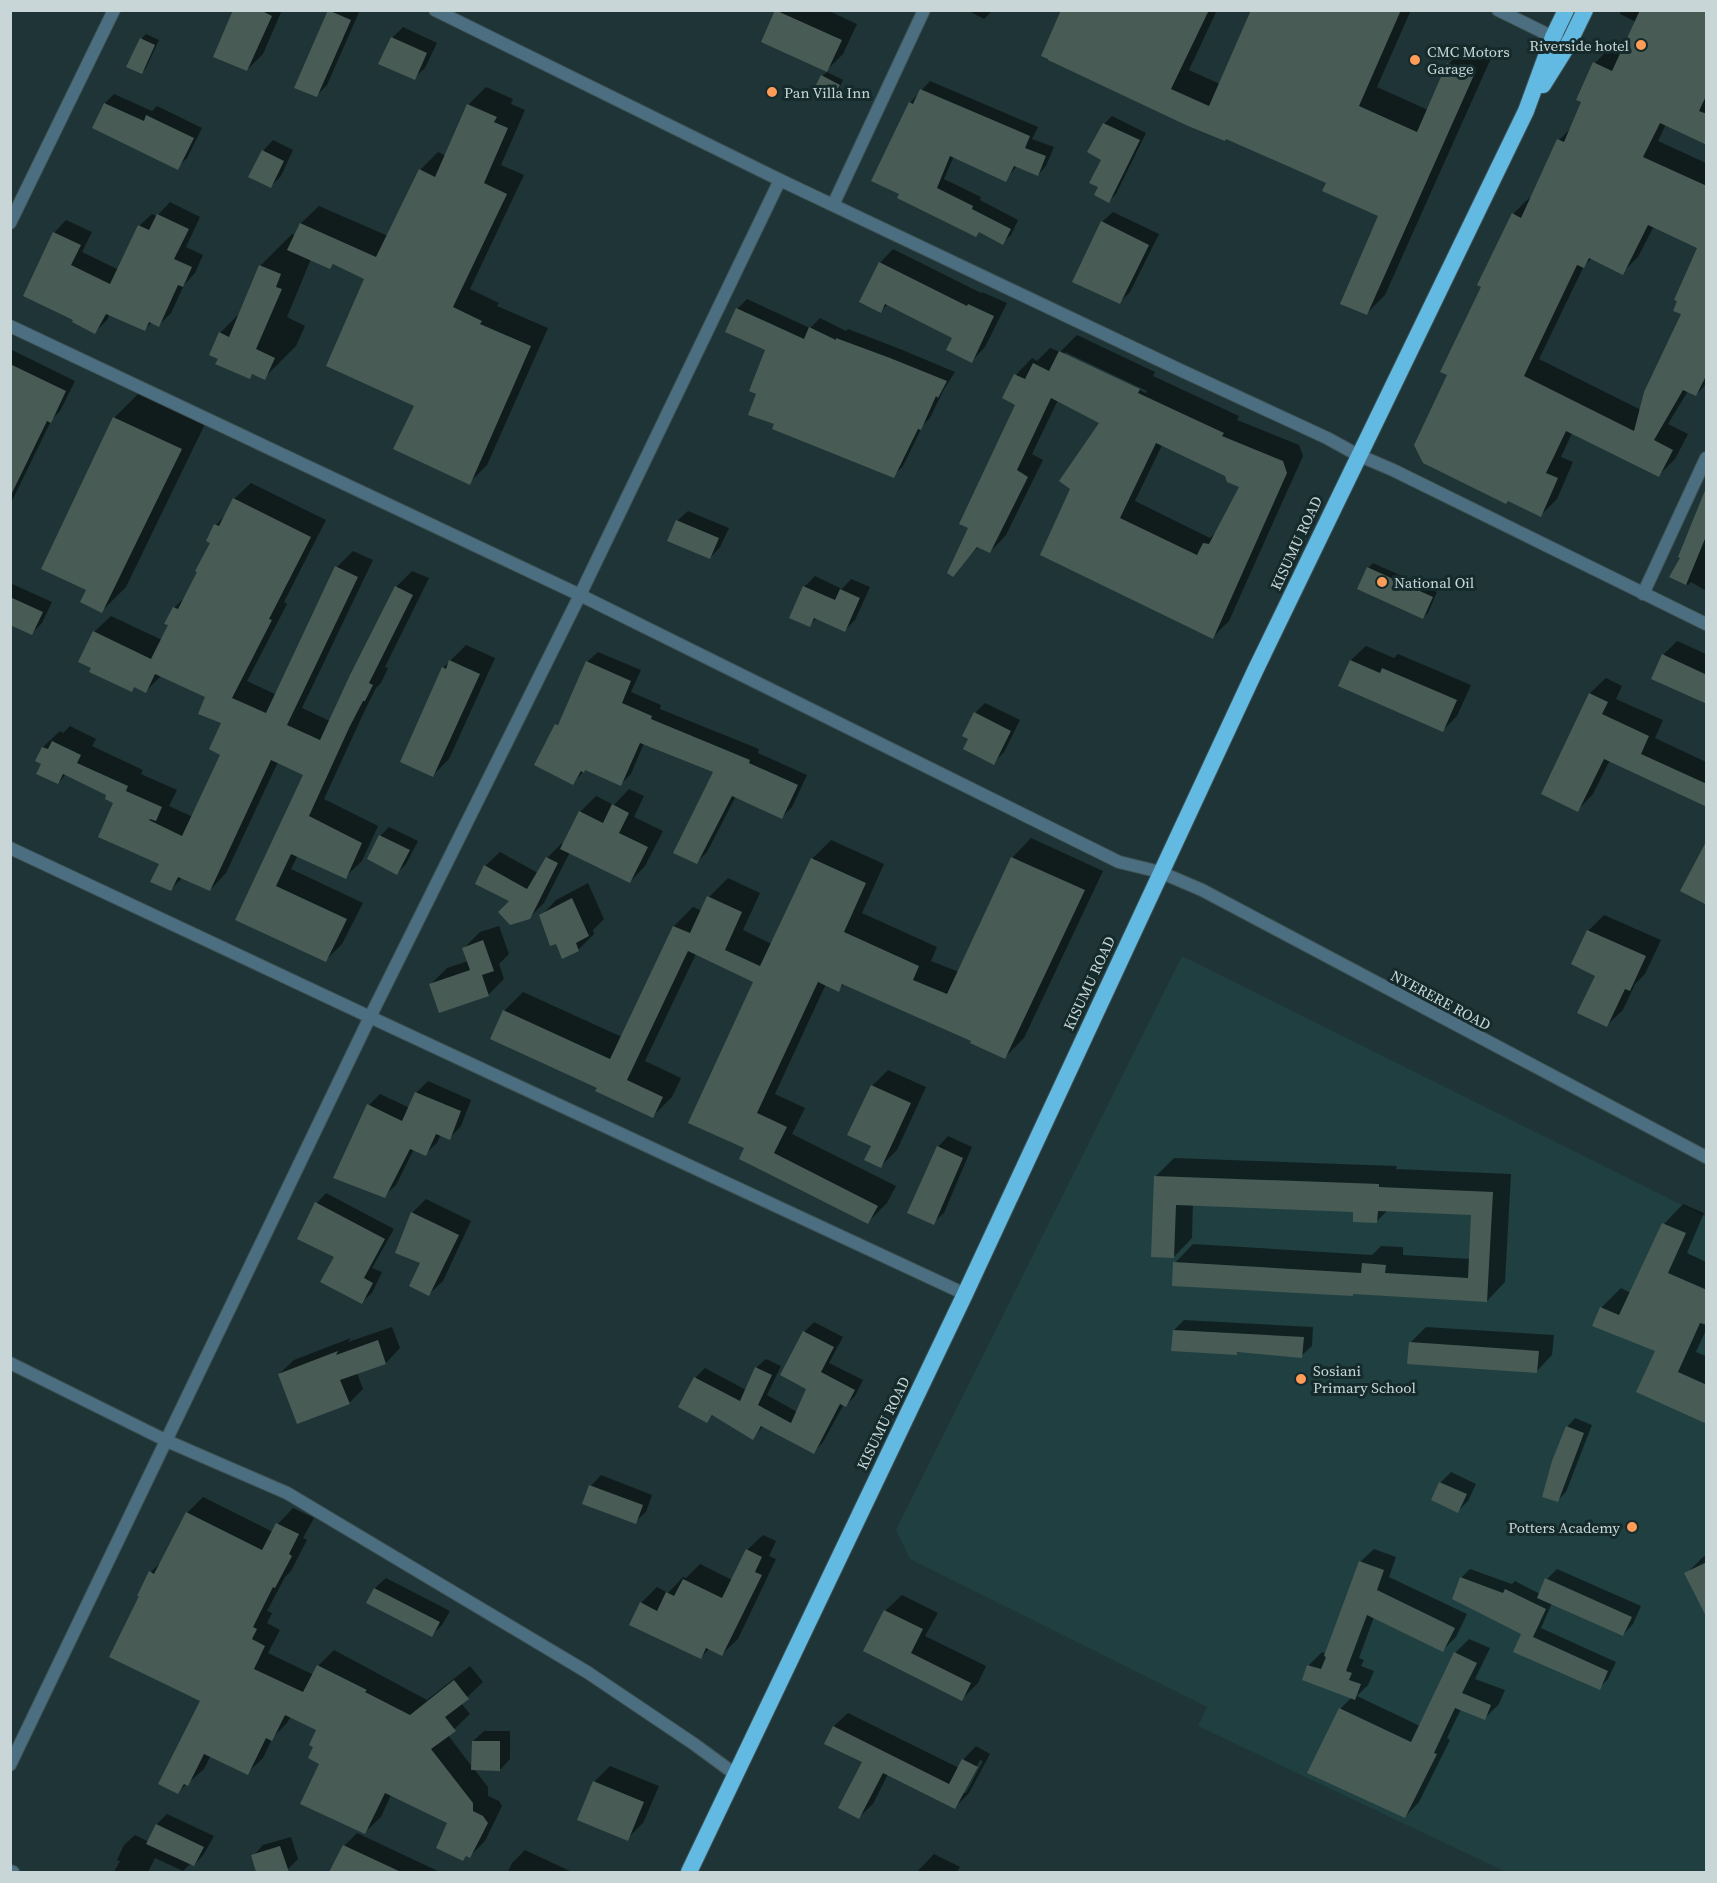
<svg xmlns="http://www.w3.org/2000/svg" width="1717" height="1883" viewBox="0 0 1717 1883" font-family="'Source Serif 4',serif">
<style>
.built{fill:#203f41}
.shadow{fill:#0007;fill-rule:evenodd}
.building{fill:#485c55;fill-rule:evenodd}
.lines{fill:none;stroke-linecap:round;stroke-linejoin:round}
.minor-casing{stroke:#3e5153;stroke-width:14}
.trunk-casing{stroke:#3e5153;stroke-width:18}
.minor{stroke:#4b6f81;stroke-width:12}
.trunk{stroke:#62bae3;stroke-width:16}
.poi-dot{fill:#fe9c58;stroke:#152a2b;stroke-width:2}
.labels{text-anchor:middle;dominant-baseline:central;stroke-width:6;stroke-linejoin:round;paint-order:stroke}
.poi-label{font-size:15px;fill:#c9d6d7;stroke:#152a2b;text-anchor:start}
.street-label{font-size:15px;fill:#c9d6d7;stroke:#152a2b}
</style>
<rect width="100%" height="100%" fill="#1f3436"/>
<path class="built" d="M1182,956l524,261v655h-200l-308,-146 9,-19 -297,-148 -14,-29z"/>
<path class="shadow" d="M235,10h47l-19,44 -16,16z
M330,10h30l-33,75 -10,10z
M777,10h50l30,14 -14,30 -16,16 -64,-29z
M967,10h26l-9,9z
M1062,10h155l-28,60 31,14 32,-74h159l-34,77 51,23 21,-46 18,-19 25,11 -107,239 -19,19 14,-98 -52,-34 -101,-44z
M1621,10h85v133l-40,-19 -8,17 48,22v221l-10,11 -8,-4 -20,33 20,10 -13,25 -16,16 -87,-42 -11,24 12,5 -16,37 -16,16 -92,-140 33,-88 31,-73 16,-16 2,1 28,-59 13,-13 11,-25 -5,-3 17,-36 16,-16 11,5 14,-30 -16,-8zM1654,226l45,22 -16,66 -42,96 -102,-51 45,-93 8,-8 30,15 16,-16z
M403,27l34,16 -12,25 -11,10 -34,-15 13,-26z
M146,34l13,6 -13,28 -4,5 -1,-34z
M827,72l16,8 -6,13 -5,5 -10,-22z
M930,81l108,46 -6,12 22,8 -8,19 -8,9 -21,-9 -12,14 -51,-24 -10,23 37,18 -1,3 38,20 -7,15 -9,8 -22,-12 -81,-34 11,-94z
M486,87l27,12 -2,5 14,6 -24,55 23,10 -54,114 29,14 -2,3 51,22 -61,137 -18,18 -53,-77 -50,-128 -31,-15 -5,4 -19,-8 -24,58 18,9 -9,20 -32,32 -10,-5 -5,4 -29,-19v-25l20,-20 20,-47 32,-32 3,2 6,-13 18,-17 69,30 32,-66 18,-18 8,4 22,-51z
M114,94l38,17 5,-5 45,22 -15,30 -10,10 -72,-65z
M1112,116l34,17 -30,61 -7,7 -9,-14 4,-63z
M273,140l20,10 -12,26 -10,10 -8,-35z
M170,202l30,15 -14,30 17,8 -8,18 -11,12 -13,28 -12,12 -7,-3 -7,7 -35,-15 -3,6 -12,12 -41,-99 12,-13 26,12 -10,20 37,18 20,-44 13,-12 5,2z
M1113,212l46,22 -29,58 -10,10 -18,-80z
M893,249l88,44 1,-1 25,11 -22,44 -13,14 -18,-24 -66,-33 -7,7 -1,-48z
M747,299l63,29 10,-10 26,13 2,-2 52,20 55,23 -12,19 -13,27 -7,7 -20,41 -10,10 -117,-53 -18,-30 9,-44 -30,-40z
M1077,335l78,37 -2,4 86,40 -2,4 62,25 4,11 -74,165 -16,16 -171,-83 59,-132 -43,-22 -26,54 11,6 -37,75 -16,17 -11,-6 -27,29 65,-170 -13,-7 12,-23 16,-17 5,3 13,-13 10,4zM1065,352l82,39 -1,2 -81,-38zM1162,445l64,30 15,12 -22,42 -9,9 -75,-37z
M10,349l65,32 -15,30 -8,8 -42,86z
M139,393l66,31 -79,163 -24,24 -14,-22 -45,-21 71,-150z
M251,483l75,37 -42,82 3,2 -40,77 30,14 60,-128 16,-16 20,9 -71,148 28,13 66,-134 16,-16 17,7 -44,89 3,1 -7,15 -5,5 -11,22 -41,89 54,27 -16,35 -17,16 -47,-22 -7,14 72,34 -21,41 -16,16 -89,-41 68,-145 -27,-12 -52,111 -16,17 -27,-13 -13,13 -9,-26 -53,-69 -42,-21 -8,9 -15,-20 -6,-3 6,-13 17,-16 3,2 7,-7 26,13 -4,7 51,24 -2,4 36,16 -8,16 24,11 29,-63 1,-31 -16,-26 -46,-21 -15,15 -52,-59 17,-16 51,24 8,-15 4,-17 12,-12 26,-54 4,-17 11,-12 7,-14z
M1704,509l2,1v81l-15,-9 -3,3 -17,-9 11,-19z
M688,511l41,17 -9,19 -10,11 -33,-37z
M1373,563l64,29 -9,21 -5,4 -55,-49z
M815,576l27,13 9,-10 19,8 -15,33 -10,10 -28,-12 -8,7 -5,-38z
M10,583l42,19 -10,21 -10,10 -22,-10z
M1677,641l29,13v48l-43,-47z
M466,645l29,13 -46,101 -16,16 10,-107z
M1366,646l28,12 4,-4 73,31 -14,31 -14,14 -103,-45 11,-25z
M598,652l43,18 -10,22 30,13 -1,4 99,40 -1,4 49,22 -15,32 -10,10 -46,-21 -29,56 -10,10 18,-90 -71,-29 -13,31 -10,10 -35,-15 -13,14 -16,-58 5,-6 25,-57z
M1606,678l16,8 -6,13 47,21 -8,18 51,24v44l-96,-46 -17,34 -15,16 -35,-17 47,-100z
M985,703l35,17 -16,32 -11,11 -18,-50z
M629,789l15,7 -10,21 29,14 -18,35 -15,16 -60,-30 -26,51 -15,15 -18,-18 -26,-34 15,-14 38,21 9,-15 15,-15 2,1 16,-32 16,-16 18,9z
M389,827l29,14 -12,23 -9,9 -17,-37z
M1031,838l72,33 -79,167 -19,19 -32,-17 -128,-57 -7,7 -12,-6 -51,110 30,14 -13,26 104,52 -9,17 -19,19 -122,-74 9,-167 -59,-27 -51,107 36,17 -9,19 -19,19 -54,-29 -95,-76 19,-19 99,45 52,-111 19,-19 9,4 7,-14 19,-19 32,15 -17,37 29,14 40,-85 19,-19 53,24 -22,49 75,34 -6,14 28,11 53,-114z
M588,883l16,36 -11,11 1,4 -16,16 -21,-8 -16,-26 15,-16z
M1604,915l57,25 -16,34 -10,10 -12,26 -16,15 -10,-50 -24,-12 15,-32z
M499,926l10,28 -10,10 5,15 -16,16 -57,-11 16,-16 21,-7 -4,-13 16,-16z
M888,1070l38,17 -29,63 -16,16 -8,-21 -1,-59z
M428,1081l43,19 -10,26 -11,12 -9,-4 -4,9 -12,11 -11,-5 -18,36 -12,11 -15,-91 11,-11 30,14 6,-15z
M948,1136l24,11 -28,66 -11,10 5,-76z
M1174,1158l223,8 -1,3 115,5 -6,108 -18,19 -312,-38 18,-19 179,11 9,-9 22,1v8l68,4 1,-45 -84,-4 -11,11 -22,-10 -162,-7 -1,34 -18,19 -18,-81z
M326,1193l68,36 -22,39 10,4 -10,21 -10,9 -26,-46 -37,-17 18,-36z
M426,1199l45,22 -28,60 -14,13 -17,-81z
M1683,1204l21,9 -17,40 19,9v68l-10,22 10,4v66l-49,-72 -56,-42 20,-20 10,5 33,-69z
M1184,1320l129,7 -1,19 -11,10 -62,-5 -2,2 -63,-23z
M814,1322l29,15 -14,26 34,17 -8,16 -9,9 -2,-1 -21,38 -9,10 -50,-27 -11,13 -39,-24 -7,7 -27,-15 16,-29 9,-9 41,22 10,-22 10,-9 15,7 -14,29 30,17 11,-24 -4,-56z
M392,1327l8,21 -14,15 -29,10 6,16 -14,14 -70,-29 15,-14 57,-22 -3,4z
M1426,1327l128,8 -2,20 -15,16 -127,-28z
M1575,1418l17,7 -26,67 -8,8 9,-73z
M1451,1472l25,12 -8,17 -10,10 -18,-28z
M601,1475l51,20 -6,17 -11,10 -44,-36z
M203,1497l70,35 5,-8 15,-16 21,10 -11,20 4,2 -16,31 -6,6 -18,34 5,2 -5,10 13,7 -12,23 46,22 4,-9 16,-16 93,50 43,-34 13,16 -22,21 9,11 -22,21 25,33v-27l11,-10h26v28l-10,11 -26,-1 14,18v9l11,5 3,5 -17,35 -15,15 -3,-1 -4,5 -14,-37 -58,-28 -10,22 -16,15 -44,-69 -6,-16 3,-17 -27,-14 -4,7 -14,14 -10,21 -16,15 -36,-18 -7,14 -26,23 24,-92 -51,-128 12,-12 24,-47z
M763,1535l13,6 -7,15 7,3 -38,80 -16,15 -12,-6 -9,9 -60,-54 16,-16 11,6 15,-16 3,1 14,-14 32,16 15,-30z
M1374,1549l22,8 -7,20 78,37 -11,23 -13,13 -69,-33 -15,41 5,2 -3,6 13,5 -6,14 -11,11 63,30 35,-73 14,-14 21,9 -15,31 30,11 -6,14 -14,14 -24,-9 -14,29 3,2 -31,62 -14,15 -65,-108 12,-12 -48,-18 5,-14 13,-13 4,2 34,-92z
M1706,1555v53l-20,-34 16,-16z
M1470,1569l42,15 3,-3 25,13 7,-15 10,-10 84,37 -8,18 -10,11 -71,-32 -11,25 75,34 -8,17 -9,9 -76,-55 -69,-35 8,-21z
M386,1578l64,33 -8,14 -10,10 -64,-33 7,-14z
M902,1595l36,18 -13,23 61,30 -8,17 -16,16 -97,-48 21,-41z
M848,1713l111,55 4,-8 13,-14 14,8 -21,39 -14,14 -67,-33 -15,30 -14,13 5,-55 -38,-19 8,-17zM980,1760l3,1 -17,32h-4z
M610,1766l49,20 -16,37 -16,16 -33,-57z
M167,1814l47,22 -10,18 -10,11 -3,-2 -8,8 -28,-13 -7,14h-34l6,-11 -3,-1 7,-15 11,-10 14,7 8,-18z
M357,1833l83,39h-109l13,-26z
M291,1837l7,22 -11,11 -10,2h-19l-5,-16 10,-11z
M525,1850l47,22h-64l4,-9z
M934,1854l26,13 -3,5h-40z"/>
<path class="building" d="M233,10h27l12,6 -25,55 -34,-14z
M328,10l23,10 -34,77 -23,-9z
M775,10l67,30 -15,32 -66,-30z
M1061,10h148l-38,79 38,17 42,-96h150l-42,96 58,26 30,-69 27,12 -107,240 -27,-11 38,-88 -56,-25 4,-8 -100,-44 -1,2 -37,-15 -140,-66v-1l-7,-3z
M1640,10h67v84l-8,17 8,3v31l-47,-22 -17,34 64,29v188l-11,22 -13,-6 -29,50 19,10 -14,27 -93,-46 -20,42 12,5 -17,39 -33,-16 -2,3 -83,-41 -9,-18 33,-70 -7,-3 41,-85 -4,-2 35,-72 9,5 36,-79 7,3 17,-40 -5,-2 17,-38 19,9zM1648,225l49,23 -23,52 3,1 -4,10 8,3 -37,78 -10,39 -110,-55 53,-111 7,3 5,-10 34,17z
M391,37l36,16 -12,27 -37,-16z
M140,38l15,7 -13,29 -16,-7z
M821,75l19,10 -8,15 -19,-9z
M920,89l110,47 -5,12 21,8 -8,20 -24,-10 -8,16 -56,-26 -13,32 36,18 -1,3 39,20 -8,16 -24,-13 -3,5 -79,-39 2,-4 -28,-13 38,-79 4,2z
M104,103l40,18 2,-6 48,23 -16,32 -86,-42z
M467,104l30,13 -3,5 14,6 -24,55 23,11 -54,113 29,14 -2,3 51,22 -61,139 -77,-36 21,-43 -88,-40 38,-87 -31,-15 -3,5 -43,-19 13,-27 76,34 43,-88 16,8z
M1103,123l37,17 -31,63 -15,-8 4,-8 -9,-4 12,-23 -14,-8z
M262,150l22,11 -13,27 -23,-11z
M157,214l32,15 -15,30 18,8 -9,20 -5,-2 -19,42 -10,-5 -4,9 -39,-17 -11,20 -23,-12 1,-2 -50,-24 30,-64 28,13 -10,20 39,19 28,-59 11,5z
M1101,221l48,24 -29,59 -48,-22z
M879,262l88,44 1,-2 26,12 -22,47 -26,-13 6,-12 -67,-34 -4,9 -22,-11z
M259,265l22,9 -5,13 6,2 -26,60 19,9 -10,22 -13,-6 -2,5 -35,-15 3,-5 -9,-4 10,-23 10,5z
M736,308l68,31 5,-12 27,13v-2l54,20 57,23 -9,17 -2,-2 -15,34 -3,-1 -24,49 -122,-49 2,-5 -26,-9 8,-21 -7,-3 16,-41 -40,-18z
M1059,351l81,38 -2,4 86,40 -2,3 61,25 4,12 -74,166 -173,-84 30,-66 -11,-8 40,-58 -48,-25 -34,72 11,7 -38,76 -13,-6 -24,30 -6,-4 21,-45 -9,-4 56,-119 -13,-7 12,-24 11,5 8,-16 16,8zM1156,443l69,33 2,6 12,5 -30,57 -6,-1 -6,12 -77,-37z
M10,364l56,27 -15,32 -4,-2 -37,76z
M113,417l69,32 -80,164 -22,-11 6,-12 -45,-21z
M1706,488l1,46 -21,51 -17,-8 11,-19 -2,-1z
M233,498l78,39 -42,82 3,1 -40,78 34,15 69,-147 23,11 -71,148 33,15 30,-65 45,-89 18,9 -44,88 4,2 -8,16h-2l-14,27 -40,88 53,27 -16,36 -55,-25 -15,32 71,33 -21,43 -91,-42 68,-145 -32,-15 -61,131 -32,-14 -7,14 -21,-9 9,-18 -61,-27 15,-34 -8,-4 1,-4 -43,-21 -5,10 -22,-10 5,-10 -6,-3 7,-14 6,2 4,-8 29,14 -4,8 51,23 -2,5 36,16 -6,14 -6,-2 -1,1 33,16 38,-81 -11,-6 12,-26 -23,-9 7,-17 -50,-23 -9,19 -12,-6 -2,5 -43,-20 2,-4 -13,-6 15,-31 58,28 17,-34 -4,-1 9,-17 5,2 19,-37 -2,-1 15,-28 -4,-2 8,-17 5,2z
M676,520l43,18 -9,21 -43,-18z
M1367,567l66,30 -10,22 -66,-30z
M803,586l32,14 5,-11 20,9 -15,34 -31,-14 -4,9 -21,-9z
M10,597l33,15 -11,23 -22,-10z
M1662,654l45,21v29l-56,-25z
M449,660l31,14 -47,103 -33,-15 42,-95 4,2z
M1350,660l30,13 2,-5 75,32 -14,32 -105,-46z
M586,661l45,20 -9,22 30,13 -1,3 99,41 -1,3 49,22 -16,34 -50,-23 -35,68 -24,-11 40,-81 -73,-29 -19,43 -36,-16 -1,3 -3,-2 -8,14 -39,-20 21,-41 3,1z
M1589,693l19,9 -6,12 47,22 -8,18 66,30v23l-103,-48 -26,53 -37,-18z
M974,712l37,19 -17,34 -31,-16 5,-10 -6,-3z
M612,804l17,9 -10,20 29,14 -18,36 -70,-34 19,-38 24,12z
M379,835l31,15 -13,25 -30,-16z
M1707,840v65l-27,-14z
M546,857l12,6 -28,56 -20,6 -12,-13 11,-11 -34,-17 9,-19 43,24z
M1011,857l74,33 -80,169 -35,-16 1,-2 -129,-57 -3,8 -21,-10 -61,131 30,14 -13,26 104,53 -10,18 -129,-65 5,-11 -56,-25 65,-141 -65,-31 -61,129 36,17 -10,21 -58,-27 2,-3 -107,-49 13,-29 107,49 63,-133 17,7 17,-37 35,16 -17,38 35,16 51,-108 55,25 -22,49 75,34 -6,14 34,14z
M572,898l17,38 -13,7 3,8 -17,8 -6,-15 -6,2 -11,-31z
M1587,930l59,26 -16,35 -5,-2 -18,38 -30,-14 18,-37 -24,-12z
M483,940l11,31 -12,4 7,21 -50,17 -10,-29 41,-14 -8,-22z
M871,1085l40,18 -30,65 -17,-8 7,-14 -24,-11z
M415,1092l46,19 -11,29 -14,-6 -10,22 -16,-7 -25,49 -52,-20 34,-74 35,17z
M937,1146l26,12 -29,67 -27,-12z
M1154,1176l225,8v3l114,5 -6,110 -134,-8v2l-181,-10 1,-24 188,11 1,-10 24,2 -1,8 83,5 3,-63 -93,-4 -1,12 -24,-1v-10l-177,-7 -2,53 -23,-1z
M315,1202l70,37 -21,39 9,5 -11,21 -42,-22 14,-25 -37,-18z
M411,1212l48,23 -30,61 -20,-10 11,-23 -25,-10z
M1662,1223l24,10 -18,40 39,17v35l-7,-2 -22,49 29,13v39l-71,-32 19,-41 -63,-25 8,-19 19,8z
M1173,1330l131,7 -2,21 -65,-6v3l-66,-4z
M803,1331l31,16 -13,25 34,18 -9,17 -6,-3 -26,50 -53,-28 -8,14 -41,-25 -5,8 -29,-16 16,-30 46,24 15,-34 17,8 -14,30 33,18 15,-34 -26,-14z
M378,1340l8,24 -46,16 10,24 -53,20 -19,-50 60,-23 -2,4z
M1409,1342l130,9 -2,22 -130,-9z
M1566,1426l18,7 -26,69 -16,-5 10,-36z
M1439,1482l28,12 -9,19 -27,-13z
M589,1485l54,20 -7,19 -54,-20z
M186,1512l76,38 14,-27 23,11 -10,20 3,2 -17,32 -2,-1 -20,40 4,2 -5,10 13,7 -11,23 49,23 14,-27 50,25 -2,2 45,23 44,-35 15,19 -24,18 11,14 -25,18 42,54v8l10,5 5,7 -18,35 -4,-2 -3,5 -27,-13 11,-25 -62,-30 -20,41 -65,-30 19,-40 -11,-6 5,-11 -4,-2 7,-15 -31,-15 -13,26 -6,-3 -18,37 -44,-21 -16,32 -4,-2 -6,10 -20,-10 42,-83 -91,-44 30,-61h-2l12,-25 5,3z
M746,1549l16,8 -7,15 7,3 -40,81 -16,-8 -5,11 -72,-34 11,-23 17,9 9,-19 8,4 9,-17 39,19z
M1359,1561l25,9 -7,20 78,38 -12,24 -76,-37 -21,56 6,2 -3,7 12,4 -6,16 -53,-20 5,-15 14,4 5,-12 -2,-1z
M1707,1562v56l-23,-45z
M1460,1577l43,16 2,-4 41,20 -13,28 75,34 -8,19 -87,-38 8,-18 -69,-35z
M1545,1578l87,39 -9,19 -86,-38z
M374,1588l66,34 -8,15 -66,-34z
M884,1610l39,19 -12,24 60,30 -9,18 -99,-50z
M1454,1652l23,11 -15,30 29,12 -6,15 -30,-12 -21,45 3,1 -32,64 -98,-45 32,-65 72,34z
M833,1726l116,58 13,-25 16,8 -23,42 -72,-36 -24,46 -21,-11 24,-46 -38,-18z
M472,1741h28v30l-29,-1z
M593,1781l51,21 -16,39 -51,-21z
M156,1824l48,23 -10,19 -48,-22z
M343,1845l58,27h-72z
M280,1846l9,26h-33l-5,-17z"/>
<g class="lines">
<defs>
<path id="minor" d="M435,10l345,170 398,189 149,69 31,17 35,15 313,154
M1498,10l61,30
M833,205l91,-195
M10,223l104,-213
M10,326l570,269 539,267 41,10 42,18 504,267
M1643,594l63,-136
M10,848l360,169 595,277
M10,1363l157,78 120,52 300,179 107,72 41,30
M10,1765l360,-748 210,-422 200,-415
M10,1871l3,1"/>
<path id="trunk" d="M1543,85l25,-40 17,-35
M689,1872l276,-578 290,-623 271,-560 27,-74 13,-27"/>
</defs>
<use href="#minor" class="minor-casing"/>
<use href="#trunk" class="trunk-casing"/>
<use href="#minor" class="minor"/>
<use href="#trunk" class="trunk"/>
</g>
<g class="poi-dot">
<circle cx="1641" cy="45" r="6"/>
<circle cx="1415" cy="60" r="6"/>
<circle cx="772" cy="92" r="6"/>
<circle cx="1382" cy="582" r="6"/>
<circle cx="1301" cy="1379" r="6"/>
<circle cx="1632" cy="1527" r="6"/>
</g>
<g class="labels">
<g class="poi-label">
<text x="1629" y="45" text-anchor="end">Riverside hotel</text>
<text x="1427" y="51">CMC Motors<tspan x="1427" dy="17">Garage</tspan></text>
<text x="784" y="92">Pan Villa Inn</text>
<text x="1394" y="582">National Oil</text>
<text x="1313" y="1370">Sosiani<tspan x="1313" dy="17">Primary School</tspan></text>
<text x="1620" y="1527" text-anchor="end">Potters Academy</text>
</g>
<g class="street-label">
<text transform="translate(1296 543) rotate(-65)">KISUMU ROAD</text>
<text transform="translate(1089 983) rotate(-65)">KISUMU ROAD</text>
<text transform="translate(1441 1000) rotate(28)">NYERERE ROAD</text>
<text transform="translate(883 1423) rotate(-64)">KISUMU ROAD</text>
</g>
</g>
<rect width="1717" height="1883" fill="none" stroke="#c9d6d7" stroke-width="24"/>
</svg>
